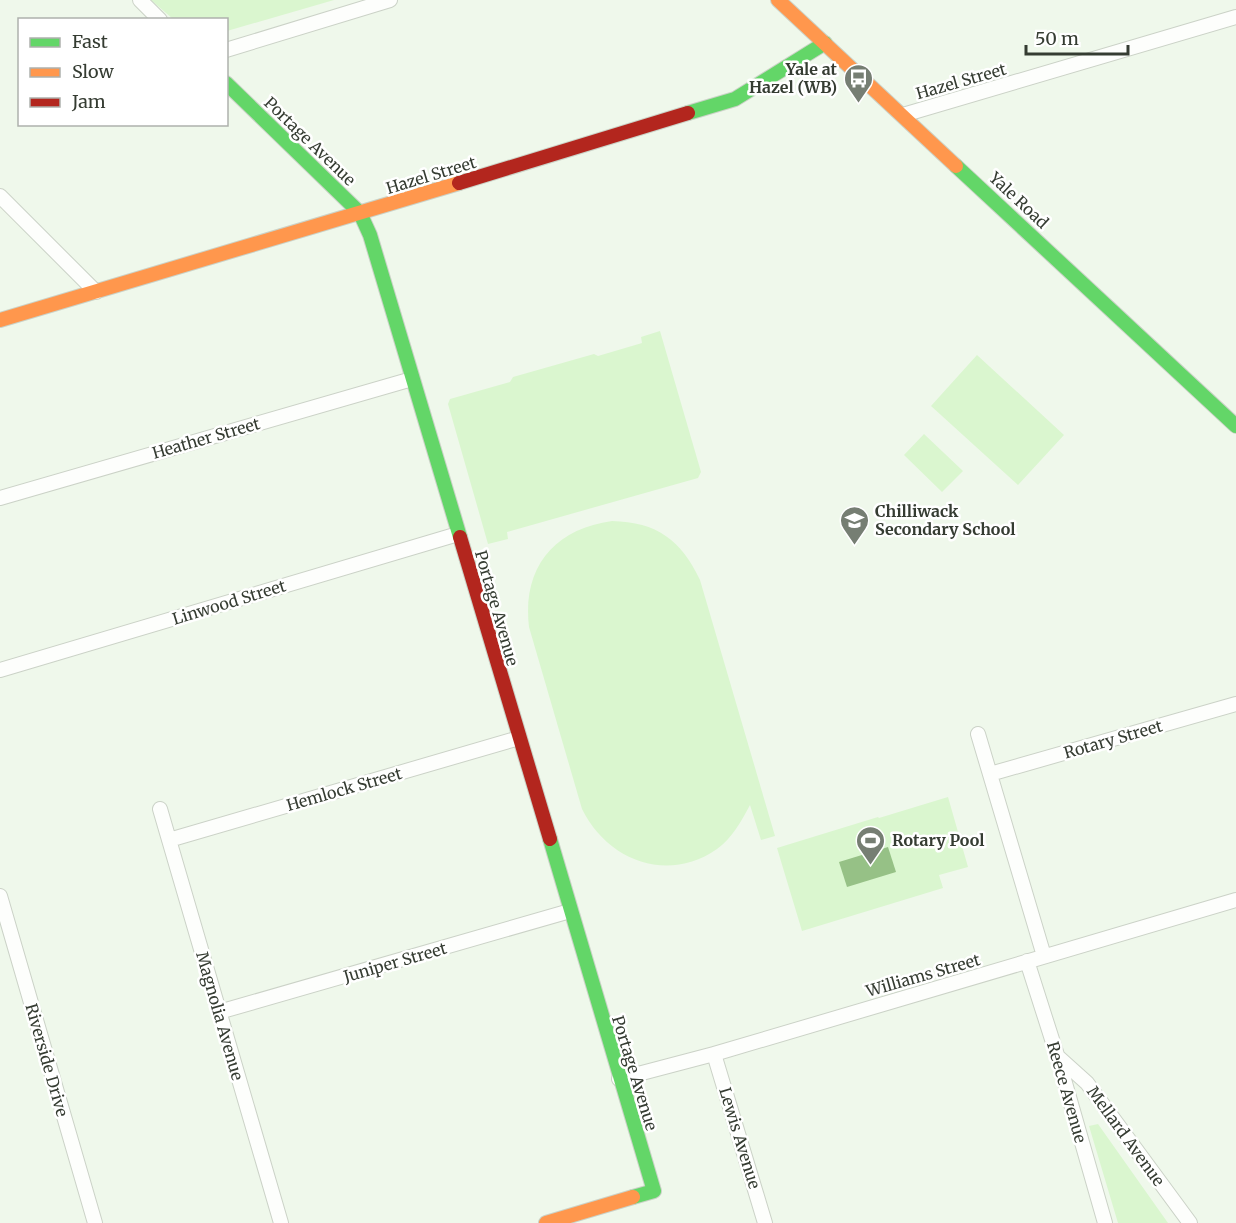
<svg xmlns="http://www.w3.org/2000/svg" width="1236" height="1223" viewBox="0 0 1236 1223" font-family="Merriweather,serif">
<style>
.green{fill:#daf6cf}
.water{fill:#96c186}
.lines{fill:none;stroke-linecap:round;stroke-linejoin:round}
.street-casing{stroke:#cbd2c7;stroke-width:16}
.fast-casing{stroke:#cbd2c7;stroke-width:16}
.slow-casing{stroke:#cbd2c7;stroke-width:16}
.jam-casing{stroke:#cbd2c7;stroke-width:16}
.street{stroke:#fdfefc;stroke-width:14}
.fast{stroke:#63d668;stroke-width:14}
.slow{stroke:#ff974d;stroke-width:14}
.jam{stroke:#b3261e;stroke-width:14}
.labels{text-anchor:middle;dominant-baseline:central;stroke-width:5;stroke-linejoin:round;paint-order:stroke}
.poi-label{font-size:16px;font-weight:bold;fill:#353c32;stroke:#fff;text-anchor:start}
.street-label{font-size:16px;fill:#353c32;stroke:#fff}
</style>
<rect width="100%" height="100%" fill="#eff8eb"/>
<path class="green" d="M151,0h183l-107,31 -1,-11 -53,-1z
M660,331l41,141 -3,6 -191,54 1,7 -20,5 -40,-140 2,-5 60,-17 3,-5 81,-23 4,2 44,-13 -1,-6z
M977,355l87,80 -46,50 -87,-79z
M924,434l39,37 -21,21 -38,-37z
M612,521c45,1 69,19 88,59l75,256 -14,4 -11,-35c-9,17 -18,33 -33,44 -50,35 -110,11 -135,-40l-53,-182c-7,-59 25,-98 83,-106z
M948,797l20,70 -29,8 4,13 -141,43 -25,-83 101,-31 1,1z
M1098,1124l70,99h-50l-29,-97z"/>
<path class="water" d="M888,847l8,25 -49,15 -8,-25z"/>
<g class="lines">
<defs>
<path id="street" d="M140,0l20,20
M226,50l164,-50
M903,115l333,-98
M0,196l96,96
M0,498l412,-119
M0,670l458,-136
M978,734l66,222
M990,774l246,-70
M160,809l121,414
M169,840l350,-102
M0,896l95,327
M1027,961l30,94 48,168
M219,1012l351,-101
M714,1054l51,169
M1057,1056l30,27 103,140
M619,1079l95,-25 522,-154"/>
<path id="fast" d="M226,83l134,130 10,22 90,302
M688,113l47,-14 90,-56
M956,166l280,260
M550,839l104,352 -21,6"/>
<path id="slow" d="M778,0l178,166
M0,320l459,-137
M546,1223l87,-26"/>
<path id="jam" d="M459,183l229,-70
M460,537l90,302"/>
</defs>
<use href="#street" class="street-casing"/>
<use href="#fast" class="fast-casing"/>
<use href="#slow" class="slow-casing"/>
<use href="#jam" class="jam-casing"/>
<use href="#street" class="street"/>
<use href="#fast" class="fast"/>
<use href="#slow" class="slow"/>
<use href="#jam" class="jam"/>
</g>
<defs>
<symbol id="bus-pin" viewBox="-11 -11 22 30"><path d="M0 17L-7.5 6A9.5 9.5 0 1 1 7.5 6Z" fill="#767e73" stroke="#fff"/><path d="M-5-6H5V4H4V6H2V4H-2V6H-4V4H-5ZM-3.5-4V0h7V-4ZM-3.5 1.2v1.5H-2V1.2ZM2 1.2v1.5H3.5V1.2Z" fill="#fff"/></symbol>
<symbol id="school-pin" viewBox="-11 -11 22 30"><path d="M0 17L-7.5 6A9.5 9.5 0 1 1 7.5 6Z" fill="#767e73" stroke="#fff"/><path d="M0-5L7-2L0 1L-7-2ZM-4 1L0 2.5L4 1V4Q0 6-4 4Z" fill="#fff"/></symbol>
<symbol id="stadium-pin" viewBox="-11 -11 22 30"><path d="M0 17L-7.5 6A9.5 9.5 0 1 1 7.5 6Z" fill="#767e73" stroke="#fff"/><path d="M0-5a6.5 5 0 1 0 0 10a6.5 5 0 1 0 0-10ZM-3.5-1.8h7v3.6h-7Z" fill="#fff"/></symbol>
</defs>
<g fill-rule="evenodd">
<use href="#bus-pin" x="842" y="62" width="33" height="45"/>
<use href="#school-pin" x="838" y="504" width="33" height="45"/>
<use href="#stadium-pin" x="854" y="824" width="33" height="45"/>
</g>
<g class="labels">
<g class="poi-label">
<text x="837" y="69" text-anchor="end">Yale at<tspan x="837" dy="18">Hazel (WB)</tspan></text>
<text x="875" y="511">Chilliwack<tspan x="875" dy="18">Secondary School</tspan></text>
<text x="892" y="840">Rotary Pool</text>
</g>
<g class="street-label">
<text transform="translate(961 81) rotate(-16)">Hazel Street</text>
<text transform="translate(310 141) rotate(44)">Portage Avenue</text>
<text transform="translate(431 175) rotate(-17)">Hazel Street</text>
<text transform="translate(1019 200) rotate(43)">Yale Road</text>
<text transform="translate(206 438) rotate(-16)">Heather Street</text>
<text transform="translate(229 602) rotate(-17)">Linwood Street</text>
<text transform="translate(497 608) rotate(74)">Portage Avenue</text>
<text transform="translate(1113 739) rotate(-16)">Rotary Street</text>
<text transform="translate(344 789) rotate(-16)">Hemlock Street</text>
<text transform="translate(395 962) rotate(-16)">Juniper Street</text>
<text transform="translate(923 975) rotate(-16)">Williams Street</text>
<text transform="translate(220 1016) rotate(74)">Magnolia Avenue</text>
<text transform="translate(47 1060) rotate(74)">Riverside Drive</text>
<text transform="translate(635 1073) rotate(73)">Portage Avenue</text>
<text transform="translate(1067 1092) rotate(74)">Reece Avenue</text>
<text transform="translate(1126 1136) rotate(54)">Mellard Avenue</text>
<text transform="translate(740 1138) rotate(73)">Lewis Avenue</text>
</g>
</g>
<rect x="18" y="18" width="210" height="108" fill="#ffffff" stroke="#aeb1ad" stroke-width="1.5"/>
<rect x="30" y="38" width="30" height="9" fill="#63d668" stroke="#aeb1ad" stroke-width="1.5"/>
<text x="72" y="48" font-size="18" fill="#353c32">Fast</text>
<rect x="30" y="68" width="30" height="9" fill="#ff974d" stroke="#aeb1ad" stroke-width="1.5"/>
<text x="72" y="78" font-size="18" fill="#353c32">Slow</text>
<rect x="30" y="98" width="30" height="9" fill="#b3261e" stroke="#aeb1ad" stroke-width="1.5"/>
<text x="72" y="108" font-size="18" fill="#353c32">Jam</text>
<path d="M1026 45v9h102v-9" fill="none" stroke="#353c32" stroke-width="3"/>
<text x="1035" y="45" font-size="18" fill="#353c32" stroke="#ffffff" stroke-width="4.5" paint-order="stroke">50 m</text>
</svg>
